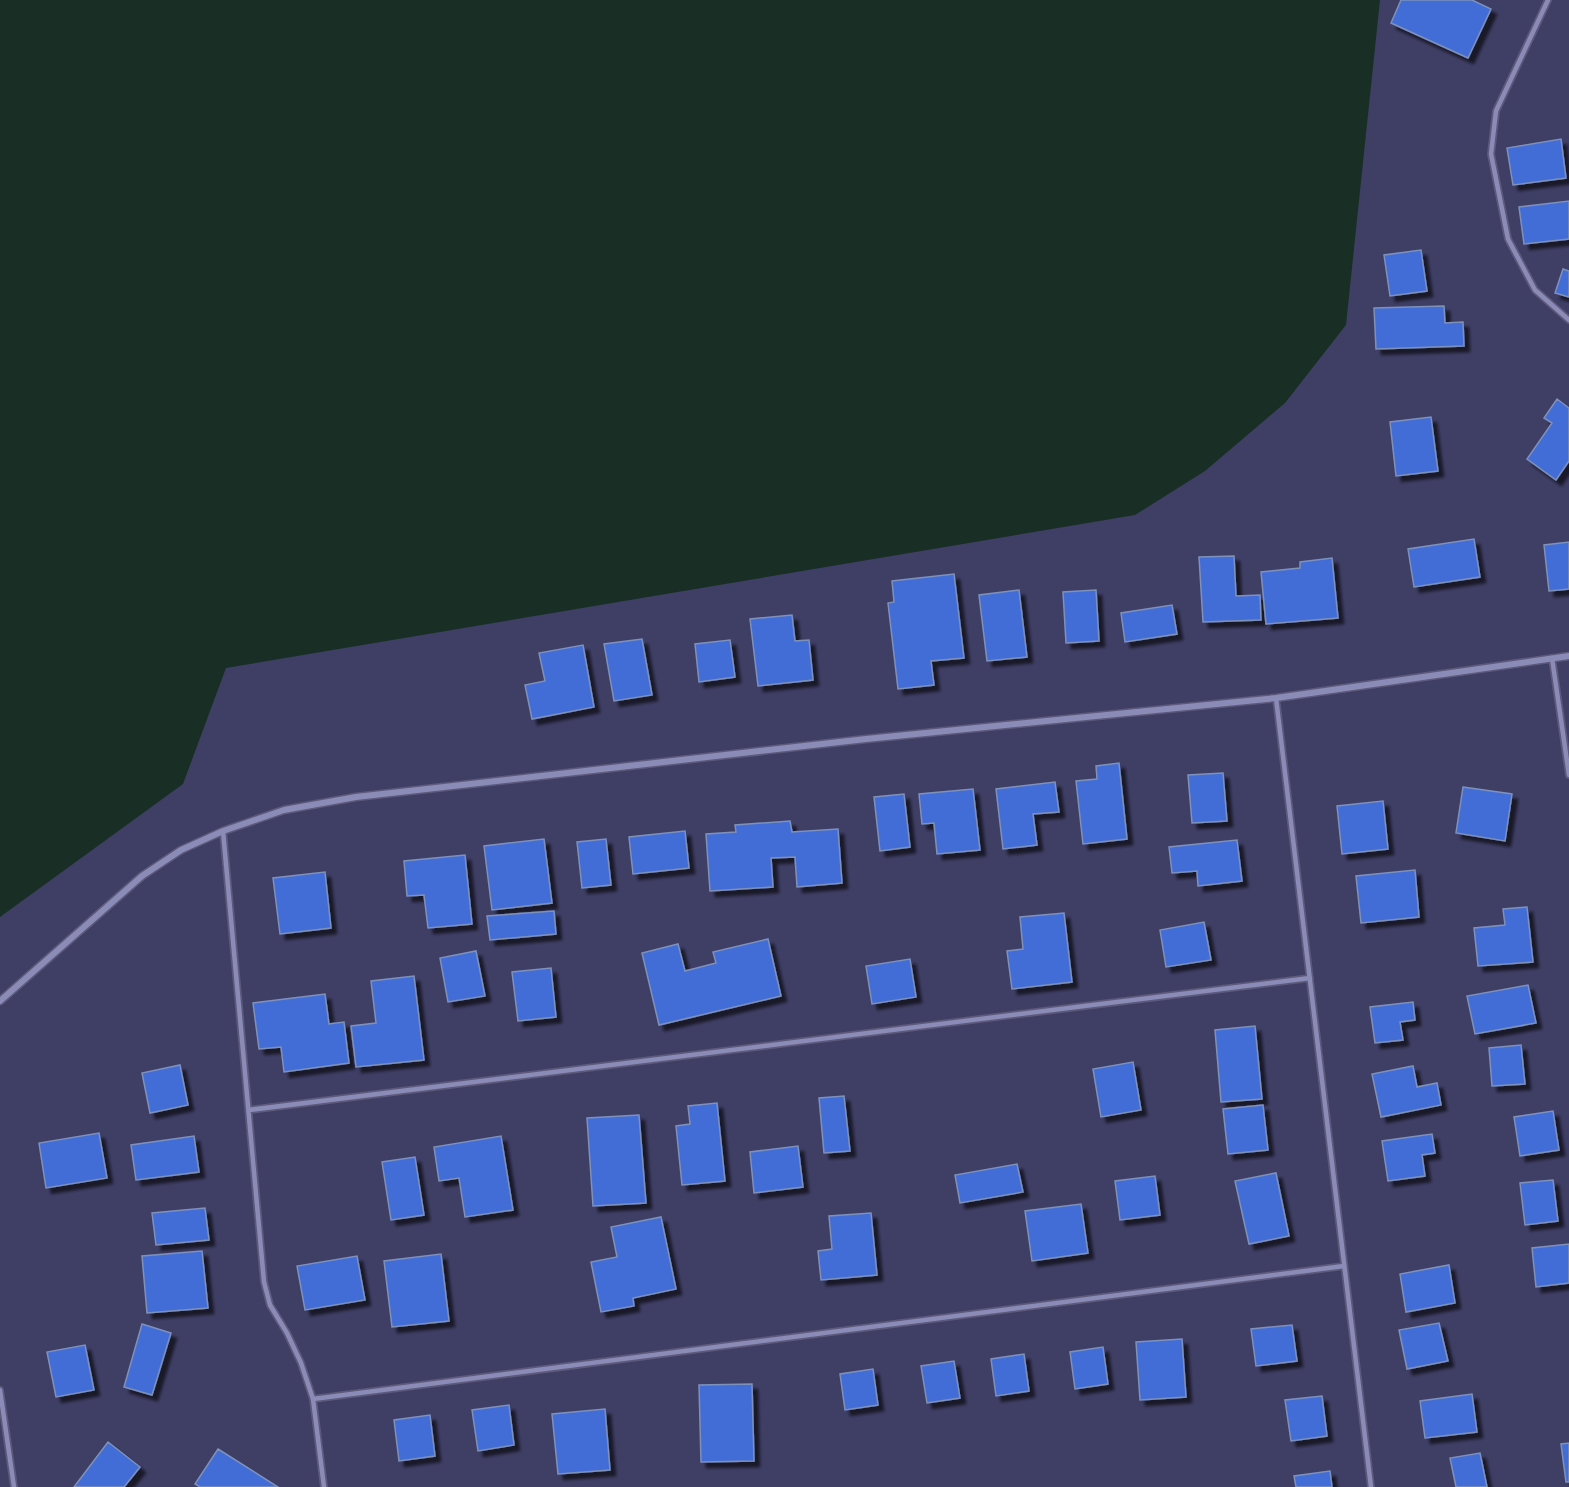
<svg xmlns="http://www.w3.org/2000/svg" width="1569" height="1487" viewBox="0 0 1569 1487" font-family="'Archivo Narrow',sans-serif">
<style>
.water{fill:#192f26}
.building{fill:#436dd6;stroke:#7e91bb;stroke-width:1.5;filter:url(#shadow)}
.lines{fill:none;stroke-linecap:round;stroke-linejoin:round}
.service-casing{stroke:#5c597a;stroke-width:8}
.minor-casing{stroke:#5c597a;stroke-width:9}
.service{stroke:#8b8bb7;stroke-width:4.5}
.minor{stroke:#8b8bb7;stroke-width:6}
</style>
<defs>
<filter id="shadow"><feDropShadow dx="5.5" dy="5.5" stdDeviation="1.5" flood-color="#0009"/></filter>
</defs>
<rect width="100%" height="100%" fill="#3f3e65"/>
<path class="water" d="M0,0h1380l-34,325 -61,78 -80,68 -70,44 -909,153 -43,116 -183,133z"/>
<path class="building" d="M1401,0h71l19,9 -23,49 -77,-35z
M1561,139l5,39 -53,7 -6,-37z
M1569,201v38l-45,5 -5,-37z
M1421,250l6,41 -37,5 -6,-41z
M1563,269l6,2v26l-14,-4z
M1444,306l1,17 18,-1 1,24 -88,3 -2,-41z
M1557,399l12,9v53l-13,19 -29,-21 25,-36 -8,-5z
M1431,417l7,54 -42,5 -6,-54z
M1474,539l6,38 -66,10 -6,-38z
M1569,542v47l-20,2 -5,-46z
M1234,556l2,40 24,-1 1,25 -58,2 -4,-65z
M1332,558l6,60 -72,6 -5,-52 39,-4v-6z
M954,574l10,84 -33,3 3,24 -36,4 -10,-86 6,-1 -2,-21z
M1019,590l8,67 -40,4 -8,-66z
M1096,590l3,51 -33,2 -3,-51z
M1172,605l5,29 -52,8 -4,-29z
M792,615l3,26 14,-1 4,40 -55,6 -8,-67z
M642,639l10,56 -38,6 -10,-57z
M730,640l5,37 -36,5 -4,-38z
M583,645l11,62 -62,12 -7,-34 20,-4 -6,-28z
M1119,763l8,76 -44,5 -7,-63 21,-2 -1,-13z
M1223,773l4,48 -35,2 -4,-48z
M1055,782l4,30 -26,2 4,31 -34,4 -7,-60z
M1463,787l49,7 -7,47 -49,-8z
M973,789l7,61 -43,4 -3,-31 -12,1 -3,-30z
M904,794l6,53 -30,4 -6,-54z
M1383,801l5,48 -46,5 -5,-48z
M790,821l2,11 46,-3 4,54 -45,4 -2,-30 -24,1 2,29 -63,4 -4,-57 30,-2 -1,-7z
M685,831l4,37 -56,6 -4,-37z
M544,839l8,64 -60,7 -8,-64z
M606,839l5,46 -29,3 -5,-46z
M1237,840l5,41 -44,5 -1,-15 -25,2 -3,-26z
M465,855l7,69 -44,4 -4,-33 -17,1 -3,-35z
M1415,870l4,47 -58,6 -5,-47z
M325,872l6,56 -51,6 -7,-56z
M1527,907l6,55 -55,4 -4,-38 31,-3 -2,-16z
M554,911l2,23 -66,6 -3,-24z
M1064,913l8,69 -60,7 -5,-38 16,-2 -3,-32z
M1204,922l7,38 -45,7 -6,-37z
M768,939l13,57 -122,29 -17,-72 36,-9 7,27 31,-8 -3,-11z
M476,951l9,45 -37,6 -8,-44z
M910,959l6,38 -44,7 -6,-38z
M551,968l5,49 -38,4 -6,-49z
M414,976l10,84 -68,7 -5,-41 25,-3 -5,-42z
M1528,985l8,38 -61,11 -8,-38z
M325,994l4,30 15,-2 5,41 -65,9 -3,-25 -22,2 -6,-46z
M1413,1002l2,18 -15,2 3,18 -28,3 -5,-36z
M1255,1026l7,73 -41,3 -6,-72z
M1521,1045l4,39 -33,2 -3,-38z
M1133,1062l8,48 -40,7 -8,-48z
M180,1065l8,40 -38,8 -8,-40z
M1413,1066l4,21 20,-4 4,22 -60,12 -9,-43z
M844,1096l6,55 -26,2 -5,-55z
M717,1103l8,78 -43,4 -6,-59 14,-2 -2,-18z
M1263,1105l5,45 -40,4 -5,-45z
M1553,1111l6,39 -39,6 -6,-39z
M639,1115l7,88 -53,3 -6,-88z
M99,1133l8,45 -61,10 -7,-45z
M1432,1134l3,19 -13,2 3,21 -37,5 -6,-40z
M194,1136l5,36 -63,8 -5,-35z
M501,1136l12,74 -48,7 -6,-39 -20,3 -5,-34z
M798,1146l5,41 -49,6 -4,-41z
M415,1157l9,58 -33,5 -9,-58z
M1017,1164l6,28 -63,11 -5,-28z
M1276,1173l13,63 -40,8 -14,-63z
M1155,1176l5,39 -40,5 -5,-39z
M1553,1180l5,41 -33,4 -5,-42z
M1081,1204l7,49 -56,8 -7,-50z
M205,1208l4,32 -53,5 -4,-32z
M871,1213l6,62 -56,5 -3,-29 14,-2 -3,-33z
M661,1217l15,72 -43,9 1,8 -33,6 -10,-50 26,-5 -6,-30z
M1569,1244v39l-33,4 -4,-39z
M202,1251l6,57 -61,5 -5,-57z
M441,1254l8,67 -57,6 -8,-66z
M357,1256l8,44 -60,10 -8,-44z
M1449,1265l6,38 -49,9 -6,-38z
M1439,1323l9,38 -41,8 -8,-39z
M142,1324l29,9 -19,62 -28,-8z
M1292,1325l5,36 -41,5 -5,-37z
M1182,1339l4,58 -46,3 -4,-58z
M85,1345l9,45 -38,7 -9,-45z
M1103,1347l5,37 -33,5 -5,-37z
M1024,1354l5,37 -33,5 -5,-37z
M954,1361l6,37 -33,5 -6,-37z
M873,1369l5,36 -33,5 -5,-36z
M752,1384l2,77 -53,1 -2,-77z
M1472,1394l5,38 -52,6 -5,-37z
M1322,1396l5,40 -36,5 -6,-41z
M509,1405l5,40 -36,6 -6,-41z
M605,1409l5,61 -52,4 -6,-60z
M430,1415l5,41 -36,5 -5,-41z
M108,1442l32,25 -16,20h-50z
M1569,1443v39h-3l-5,-38z
M218,1449l60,38h-78l-5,-3z
M1480,1453l7,34h-31l-6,-29z
M1330,1471l2,16h-36l-2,-11z"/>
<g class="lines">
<defs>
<path id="service" d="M1548,0l-52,111 -5,43 17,85 27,51 34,30
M1552,658l17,117
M1276,698l95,789
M223,831l41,451 6,23 17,28 14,30 12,36 11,88
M249,1110l1061,-132
M0,1390l14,97
M313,1399l1031,-133"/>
<path id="minor" d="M0,1001l142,-125 39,-26 42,-19 61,-21 72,-13 510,-58 410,-41 293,-42"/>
</defs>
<use href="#service" class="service-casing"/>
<use href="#minor" class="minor-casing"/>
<use href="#service" class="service"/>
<use href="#minor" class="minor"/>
</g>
</svg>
